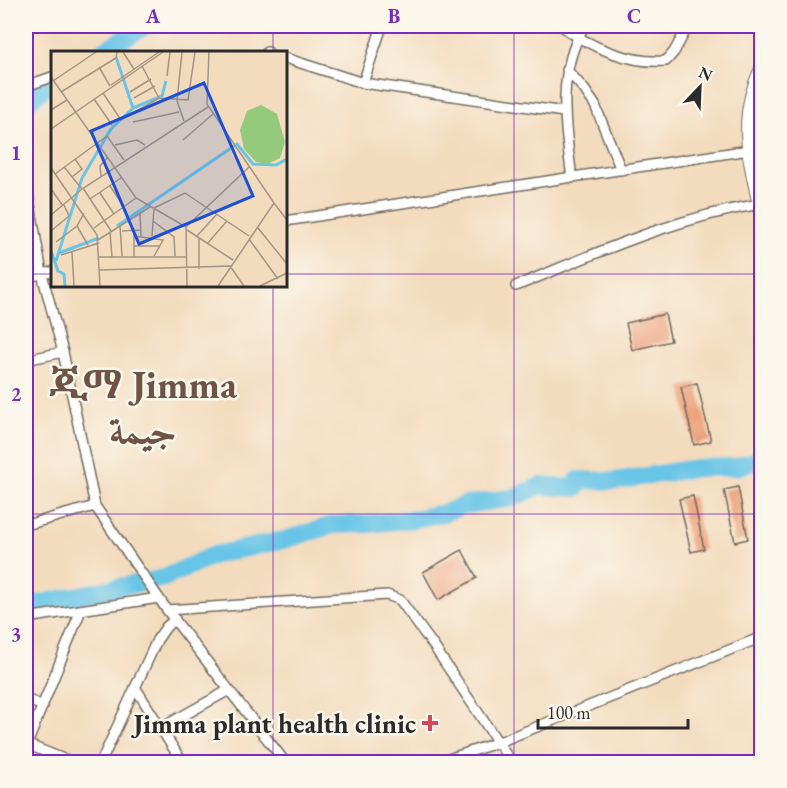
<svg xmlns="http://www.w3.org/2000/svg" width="787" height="788" viewBox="0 0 787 788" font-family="'EB Garamond',Amiri,'Noto Serif Ethiopic',serif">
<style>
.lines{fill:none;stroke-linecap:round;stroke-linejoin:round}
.river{stroke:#69c5e7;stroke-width:18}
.building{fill:#ec9f77}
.street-casing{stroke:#71695e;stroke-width:12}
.secondary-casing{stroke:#71695e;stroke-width:16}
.street{stroke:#fff;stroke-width:9}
.secondary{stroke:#fff;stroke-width:14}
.grid{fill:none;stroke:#7b2cbf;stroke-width:1.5;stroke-opacity:0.55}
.poi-dot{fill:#d1495b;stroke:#fbf7ec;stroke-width:2}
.labels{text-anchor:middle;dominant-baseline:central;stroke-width:5;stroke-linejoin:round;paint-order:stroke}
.poi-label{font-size:27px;font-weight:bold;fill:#2b2b2b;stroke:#fbf7ec;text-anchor:end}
.town-label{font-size:39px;font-weight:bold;fill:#6f5446;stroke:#fbf7ec}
.inset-river{fill:none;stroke:#69c5e7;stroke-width:3}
.inset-road{fill:none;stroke:#a39583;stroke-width:1.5}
.view{fill:#1d4ed8;fill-opacity:0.15;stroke:#1d4ed8;stroke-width:3}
.inset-edge{fill:none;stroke:#2b2b2b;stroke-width:3}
.neatline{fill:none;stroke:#7b2cbf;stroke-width:2}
.grid-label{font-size:20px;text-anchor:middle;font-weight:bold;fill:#7b2cbf}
</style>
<rect width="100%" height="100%" fill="#fbf7ec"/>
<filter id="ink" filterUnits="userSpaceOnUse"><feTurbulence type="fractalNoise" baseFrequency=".0167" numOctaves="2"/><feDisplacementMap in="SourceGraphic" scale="12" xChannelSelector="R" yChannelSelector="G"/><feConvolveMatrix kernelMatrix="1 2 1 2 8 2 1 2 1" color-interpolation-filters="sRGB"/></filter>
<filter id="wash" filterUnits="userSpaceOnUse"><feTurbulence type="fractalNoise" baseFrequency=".008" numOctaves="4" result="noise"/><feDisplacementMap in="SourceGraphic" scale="24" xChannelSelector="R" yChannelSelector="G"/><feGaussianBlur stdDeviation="1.35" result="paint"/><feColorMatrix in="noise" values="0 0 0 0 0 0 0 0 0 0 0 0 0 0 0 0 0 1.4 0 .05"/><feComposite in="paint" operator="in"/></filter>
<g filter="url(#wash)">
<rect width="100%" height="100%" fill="#f3dbbd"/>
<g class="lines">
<path class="river" d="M101,52l44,-26
M26,103l26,-21
M26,606l138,-28 50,-23 70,-15 49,-15 34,-1 48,-5 29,-6 20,-8 48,-7 28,-12 37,2 1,-8 37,1 82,-13 38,-1 27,-8"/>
</g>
<g id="blocks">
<path class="building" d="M665,314l6,27 -39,9 -6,-27z
M697,383l14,58 -17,4 -13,-58z
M738,487l10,52 -13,3 -11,-52z
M693,496l11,53 -13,3 -12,-53z
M462,550l15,28 -39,22 -15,-28z"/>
</g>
</g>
<g filter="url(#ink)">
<use href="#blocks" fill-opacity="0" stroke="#71695e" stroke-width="1.5"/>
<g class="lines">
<defs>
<path id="street" d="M562,26c27,21 69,38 104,35l8,-9 14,-26
M267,52h1
M285,58l78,25 201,29
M567,70l17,19 11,16 26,65
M363,83l19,-57
M26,86l26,-9
M572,178c-7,-53 -16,-103 12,-152
M26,181l16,93 21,78 32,154 72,104 118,152
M285,221l464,-71
M26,277l26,-5
M516,286c81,-33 157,-68 244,-82
M26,360l37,-8
M26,525l69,-19
M167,610l220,-15 13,5 33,45 78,117
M26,618l133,-20
M135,687l47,75
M26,699l17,7
M161,728l68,-38
M26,744l45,18
M27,744l54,-134
M101,762l56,-122 9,-13 9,-8
M440,762l59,-20 263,-105"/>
<path id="secondary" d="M762,69c-25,52 -11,92 0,145"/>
</defs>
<use href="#street" class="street-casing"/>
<use href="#secondary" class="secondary-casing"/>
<use href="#street" class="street"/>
<use href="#secondary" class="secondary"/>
</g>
</g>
<path class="grid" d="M273,26v26M514,26v736M26,274h26M285,274h477M273,285v477M26,514h736"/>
<path class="poi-dot" d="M427 714h6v6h6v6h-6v6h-6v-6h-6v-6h6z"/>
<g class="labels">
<g class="poi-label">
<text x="416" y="723">Jimma plant health clinic</text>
</g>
<g class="town-label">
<text x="143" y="384">ጂማ Jimma<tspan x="143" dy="45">جيمة</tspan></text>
</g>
</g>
<g transform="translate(51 51)">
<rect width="236" height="236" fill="#f3dbbd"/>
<path d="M210,54l16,9 8,28 -5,16 -12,6 -12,-2 -12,-13 -4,-19 7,-19z" fill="#95c97b"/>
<path class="inset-river" d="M82,57l29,-12 4,-15M66,175l120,-82 16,20 23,1 11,-6M0,200l7,20 6,3 1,12M8,202l40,-15M5,210l26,-83 29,-49 22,-21 -17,-51"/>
<path class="inset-road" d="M72,1l11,17M131,1l-5,49 7,20M158,1l-2,52 67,99M91,15l17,32M48,16l11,19M116,25l3,-24M0,26l85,121 50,29M2,30l43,-29M60,34l48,-33M10,41l55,-34 1,-6M79,41l21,-13M52,42l18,27 38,-22 29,2 7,-48M83,47l21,-12M43,48l18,26M0,59l16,-10M82,71l46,-10M0,78l112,-77M132,89l30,-26M64,94l22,-5 8,5M13,116l18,22M0,117l46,67 3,51M4,123l52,-38 17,24M50,125l-1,-10 7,-8M21,126l10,-8 -7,-10M59,135l14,21M32,137l28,43M0,138l12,17M49,142l14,21M39,148l31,-21M103,157l31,-15 64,43M89,163l1,22M0,164l31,-26 126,-82M102,170l21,16 1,19M69,174l2,31M26,175l11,19M135,176l63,-60M135,176l1,59M43,177l42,-30M207,177l29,36M136,179l46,30M0,180l18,-15 -5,-11M71,180l18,-1M59,181l2,25M83,185l29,4 -9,16M101,185l2,-27M145,186l21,-23M148,187v31M198,188l29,40M47,189l52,-33M5,191l21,-16 7,-13M156,193l20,-23M83,195h25M21,201l2,34M10,204l38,-12M48,206h88M83,206v-27M48,219l131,-4 14,20M167,235l56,-83 13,17M209,235l27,-13"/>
<path class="view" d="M153,32l49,113 -114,48 -48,-113z"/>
<rect width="236" height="236" class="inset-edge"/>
</g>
<rect width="787" height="788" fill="none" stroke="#fbf7ec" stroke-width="66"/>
<g transform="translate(700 87) rotate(23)" stroke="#fbf7ec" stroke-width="4.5" paint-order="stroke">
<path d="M0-4.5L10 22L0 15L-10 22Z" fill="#2b2b2b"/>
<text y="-9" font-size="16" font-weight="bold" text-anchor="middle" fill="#2b2b2b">N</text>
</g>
<path d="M538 719v9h150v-9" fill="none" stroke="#2b2b2b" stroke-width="3"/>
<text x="547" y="719" font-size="18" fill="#2b2b2b" stroke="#fbf7ec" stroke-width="4.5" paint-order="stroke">100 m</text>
<rect x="33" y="33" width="721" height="722" class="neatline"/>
<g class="grid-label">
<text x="153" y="23">A</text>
<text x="394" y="23">B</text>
<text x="634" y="23">C</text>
<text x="16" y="160">1</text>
<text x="16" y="401">2</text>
<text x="16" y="641">3</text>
</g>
</svg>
